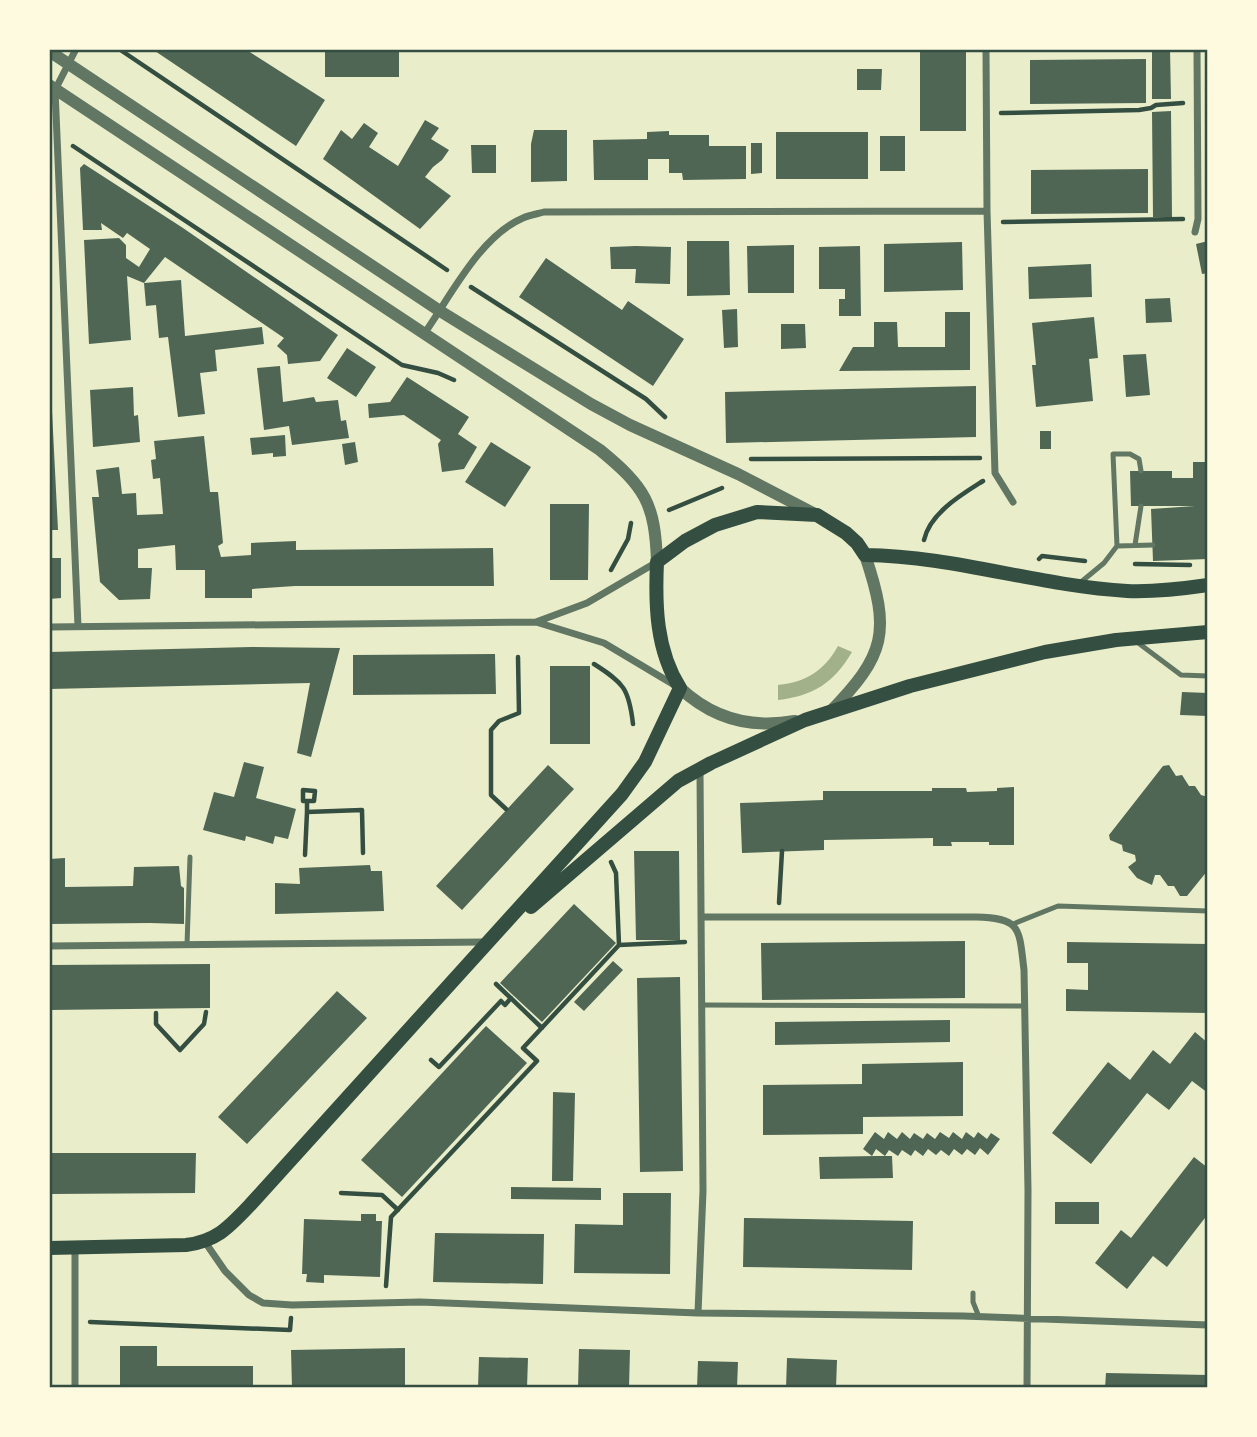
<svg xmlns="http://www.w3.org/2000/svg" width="1257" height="1437" viewBox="0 0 1257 1437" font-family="'Titillium Web',sans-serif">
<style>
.water{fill:#a3b18a}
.building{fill:#4f6655}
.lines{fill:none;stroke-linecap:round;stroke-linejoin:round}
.path{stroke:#344e41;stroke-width:4.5}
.service{stroke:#617663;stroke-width:5}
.minor{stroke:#617663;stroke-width:7}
.tertiary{stroke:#617663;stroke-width:12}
.secondary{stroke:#344e41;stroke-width:14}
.neatline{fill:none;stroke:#344e41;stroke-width:2.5}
</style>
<rect width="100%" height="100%" fill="#e9edc9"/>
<path class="water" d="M838,646l14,6c-18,31 -39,44 -74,48v-15c28,-3 46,-14 60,-39z"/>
<path class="building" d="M152,49h93l80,51 -29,46z
M325,49h74v28h-74z
M920,49h46v82h-46z
M1152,49h18l1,50h-19z
M1146,59v44l-116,1v-44z
M857,69h25l-1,21h-24z
M1171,111l1,106h-19l-1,-105z
M425,120l14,8 -8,11 18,11 -7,10 -9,7 -8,10 26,19 -31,33 -97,-70 18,-29 11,9 12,-16 14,10 -9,14 29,19z
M534,130h33v51l-36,1v-38z
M669,131v4h40v11h37v33l-63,1 -1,-7h-13v-14h-21v21h-54l-1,-40 54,-1v-7z
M776,132h92v47h-92z
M880,136h25v35h-25z
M751,143h11v30l-11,1z
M471,145h25v28h-24z
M84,164l99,64 155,107 -18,26 -32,3 -1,-9 -10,-9 7,-8 -119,-81 -21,26 37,-3 4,56 77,-9 2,17 -49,6 2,21 -17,2 5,41 -27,3 -10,-80 -9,1 -3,-33 -10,1 -2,-23 -17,-7 4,64 -42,4 -5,-104 35,-2 7,7v13l13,9 11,-18 -23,-16 -4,5 -22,-15 1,7h-19l-3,-62z
M1148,169v44l-117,1v-44z
M687,241h42l1,54 -43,1z
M1208,241v32l-6,1 -6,-30z
M962,242l1,48 -79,2v-48z
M794,245v48h-46l-1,-47z
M636,246l35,1 -1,37 -35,-1 1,-14h-25l-1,-22z
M860,246l1,70h-22v-17h6v-10h-26v-42z
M546,258l76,52 6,-9 56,38 -31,47 -134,-89z
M1091,264l1,33 -63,2 -1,-32z
M1170,298l2,24 -26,1 -1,-24z
M737,309l1,38 -14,1 -2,-38z
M945,312h25v58l-131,1 14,-24h21v-25h23l1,25h47z
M1094,317l4,41 -9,1 4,42 -57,6 -4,-42h4l-4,-42z
M781,324h24l1,24 -25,1z
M347,348l29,19 -20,30 -29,-19z
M1146,354l4,41 -24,2 -3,-42z
M280,366l3,36 31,-5 2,5 22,-2 3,21 5,-1 3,18 -57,7 -3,-19 -25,4 -7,-62z
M407,377l62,40 -11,17 19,13 -13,22 -22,3 -4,-28 3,-4 -37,-25 -35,3 -1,-14 22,-2z
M976,386v51l-250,6 -1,-51z
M133,387l1,29 4,-1 2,27 -47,5 -3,-57z
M51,391l7,139h-9v-138z
M1040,431h11v18h-11z
M285,435l1,21 -13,1v-4l-21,2 -2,-17z
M204,436l6,56h8l5,51 -5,3 3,11 30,-2v-12l45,-2v9l197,-2 1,38h-199l-43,3v9h-47v-28h-29l-1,-25 -37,4v19h14l-2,31 -31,1 -19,-18 -8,-85h7l-3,-27 23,-3 3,27 14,-1 1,22 26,-1 -3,-36 -7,1 -2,-19 5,-1 -2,-18z
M355,442l3,20 -13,3 -3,-21z
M491,442l40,25 -26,40 -40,-25z
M1193,462h15v97l-55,2 -2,-52 44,-3h-64l-1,-35h42v7h21z
M550,504h39l-1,76h-38z
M49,558h12v40l-12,1z
M251,647l89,1 -29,109 -14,-4 13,-70 -261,6v-37z
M495,654l1,40 -143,1v-40z
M550,666h40v78h-40z
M1182,692l26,1v23l-28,-1z
M244,762l20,5 -8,31 40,11 -8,30 -13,-3 -2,8 -27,-8 -1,5 -42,-11 11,-38 20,5z
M548,765l26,24 -112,121 -26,-24z
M1169,765l7,11 6,-1 7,11h6l6,9 7,2v73l-21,26h-7l-6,-10h-6l-8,-11h-5l-3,10 -15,-7 -9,-11 8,-6 -1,-6 -12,-4 -1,-6 -12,-5 -1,-5 54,-69z
M1014,787v58h-25v-3h-38l1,4h-19v-8l-109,2v10l-82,3 -2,-50 83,-3v-9h109v-3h34l1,4 30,-1v-3z
M634,851h45l1,89h-44z
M65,858v29l68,-1 1,-19 45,-1 2,20 3,2v36l-34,-1 -101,1v-65z
M370,865l1,6h11l2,40 -109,3v-31l25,1 -1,-16z
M574,904l42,39 -74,79 -42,-39z
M965,941v57l-203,2 -1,-57z
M1067,942l141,2v69l-142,-2v-22l22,1v-27h-21z
M613,961l10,9 -39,41 -10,-9z
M210,964v44l-161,2v-45z
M680,977l3,194 -43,1 -3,-194z
M337,991l30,27 -120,126 -29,-27z
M950,1020v22l-175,3v-23z
M486,1026l41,37 -125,134 -41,-37z
M1195,1032l13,11v50l-16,-12 -23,29 -22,-17 -56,71 -39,-31 56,-71 22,18 23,-30 17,14z
M963,1062v54l-100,1v17l-100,1v-50l99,-1v-20z
M553,1092l22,1 -2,88h-21z
M875,1132l9,7 4,-7 9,7 5,-7 8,7 4,-6 9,6 4,-6 8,6 5,-7 9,6 4,-6 9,7 4,-7 8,6 4,-6 9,7 4,-6 9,6 -12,16 -8,-7 -5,7 -8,-6 -5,6 -8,-6 -5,7 -8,-6 -5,5 -8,-6 -5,7 -8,-6 -4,6 -9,-6 -4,6 -9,-6 -4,6 -9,-7 -4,7 -9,-7z
M51,1153h145l-1,40 -144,1z
M876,1156h16l1,22 -73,1 -1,-22z
M1194,1157l14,11v46l-41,53 -14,-11 -26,33 -32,-26 26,-33 10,8z
M511,1187l90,1v12l-90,-1z
M623,1193h48l-1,81 -96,-1 1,-49 48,1z
M1055,1202h44v22h-44z
M361,1214h15v7h6l-2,56 -56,-2v8l-18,-1 1,-8h-5l2,-55 57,2z
M744,1218l169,3 -1,49 -169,-3z
M435,1233l109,1 -1,50 -110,-2z
M120,1346h37v20h96v22h-133z
M405,1348v40h-113l-1,-38z
M579,1349l51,1 -1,38h-51z
M479,1357l49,1 -1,30h-49z
M787,1358l50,2 -1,28h-50z
M698,1361l40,1 -1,26h-40z
M1106,1373l102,2v13h-103z"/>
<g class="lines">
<path class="path" d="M119,49l328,221
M1001,113l138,-3 12,-2 5,-3 27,-2
M73,146l329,219 36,8 16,7
M1003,222l180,-3
M471,287l175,112 19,18
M751,459l229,-1
M669,510l53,-22
M924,540c6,-27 37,-45 59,-59
M1039,559l3,-3 43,5
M1135,564l55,1
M611,570l17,-31 3,-16
M594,664c30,19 35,25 39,60
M506,809l-15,-14v-65l8,-9 20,-8 -1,-56
M307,812v-11h7l1,-10 -12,-1v11h4
M305,855l2,-43 55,-2 1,43
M779,903l3,-52
M619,945l66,-3
M496,984l46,44
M156,1013v11l24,26 24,-26 2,-12
M431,1060l8,7 62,-66 4,4 6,-7
M341,1193l41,2 16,15
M386,1286l5,-69 146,-156 -14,-13 96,-103 -3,-72 -5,-11
M90,1322l200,8 1,-12"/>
<path class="service" d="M1135,545l6,-39
M1117,546l36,-1
M1081,582l23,-19 13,-17 -4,-92h17l9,5 2,12
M1137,642l44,33 27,1
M1013,924l45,-18 150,5
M187,945l3,-88
M703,1005l321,1
M973,1293v9l6,15"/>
<path class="minor" d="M76,49l-21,41 23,536
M986,49l1,162 8,262 18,29
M1195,232l3,-13 -1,-170
M424,334c26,-37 56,-98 99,-116 7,-3 14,-4 21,-6l443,-1
M536,622l51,-19 70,-41
M49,627l487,-5 68,21 72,43
M701,917h275c46,1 43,12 48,53l4,220 -1,198
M49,946l437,-4
M205,1242l20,29 24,24 14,8 29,2 128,-3 278,11 265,3 245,9
M75,1247v141
M698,1313l5,-122 -3,-420"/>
<path class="tertiary" d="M49,51l391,260 151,93 39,21 108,49 79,41
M49,85l551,365c45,37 55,53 57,112
M680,688c32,30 71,41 115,33
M829,713c57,-58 62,-81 36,-158"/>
<path class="secondary" d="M531,907l147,-126 33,-18 94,-43 105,-34 135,-34 71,-12 92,-8
M49,1248l137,-3c31,-4 43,-18 64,-40l372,-411 23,-32 35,-74c-24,-38 -25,-83 -23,-126l28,-21 30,-16 42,-13 60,3 29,18 11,10 8,12c89,1 174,31 262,36 27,1 54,-2 81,-6"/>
</g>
<rect width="1257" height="1437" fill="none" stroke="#fefae0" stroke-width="102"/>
<rect x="51" y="51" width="1155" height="1335" class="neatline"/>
</svg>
